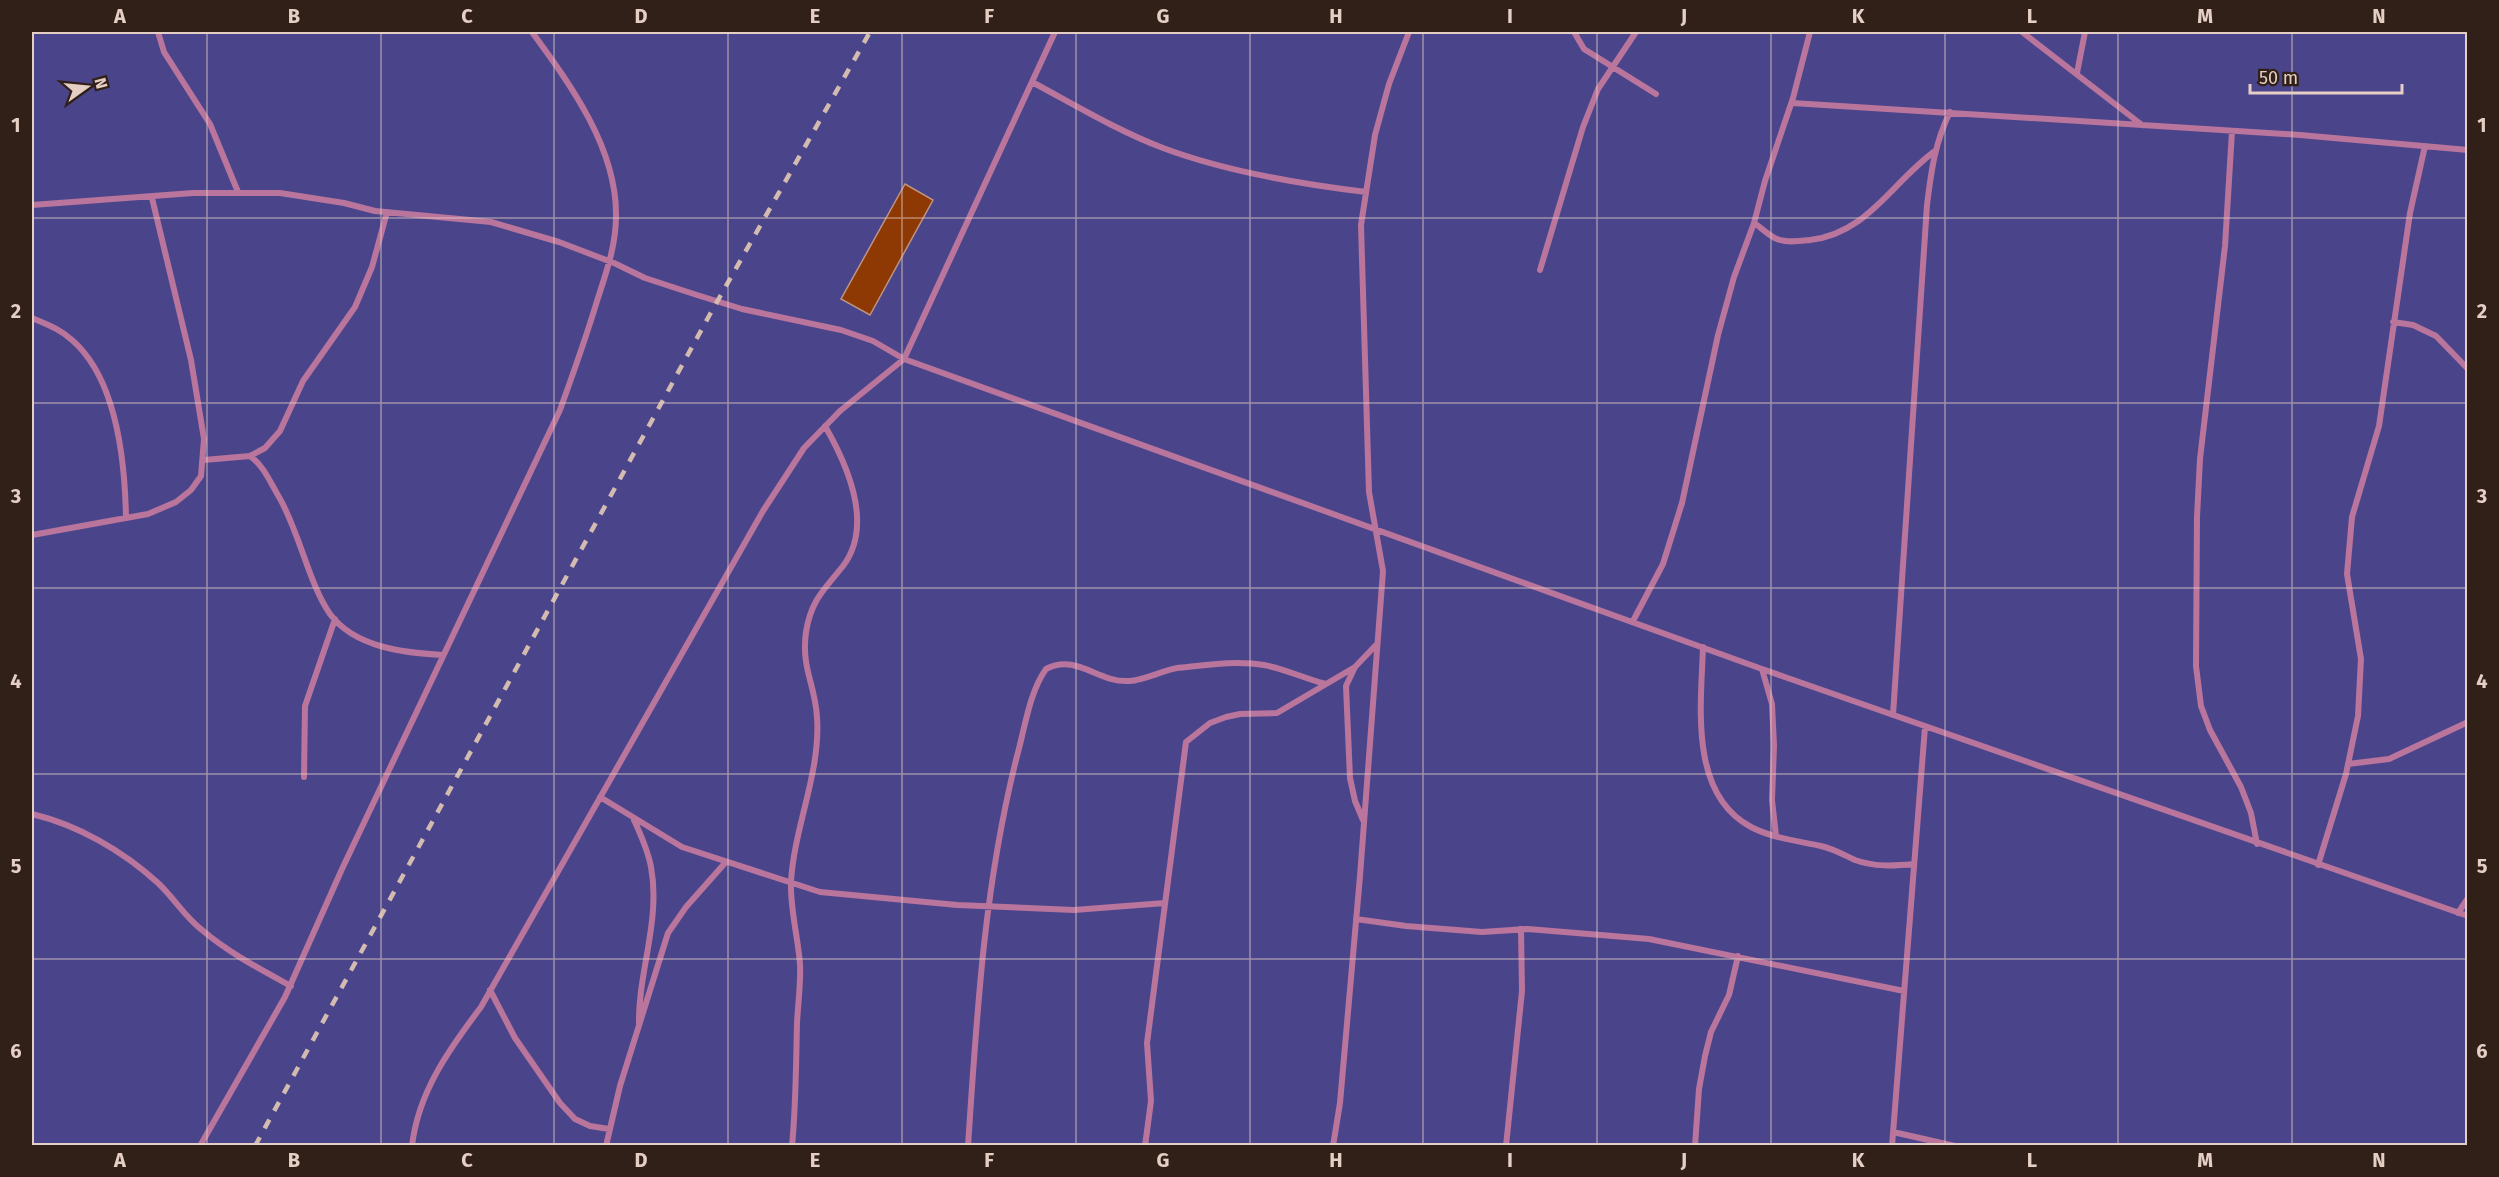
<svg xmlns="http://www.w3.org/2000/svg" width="2499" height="1177" viewBox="0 0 2499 1177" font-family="'Fira Sans',sans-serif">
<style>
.green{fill:#4a458b}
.building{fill:#8e3804;stroke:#be9482;stroke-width:1.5}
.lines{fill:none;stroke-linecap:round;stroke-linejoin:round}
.street{stroke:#b9759c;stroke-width:6}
.rail{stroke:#d3bbb0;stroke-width:4.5;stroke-dasharray:10 10;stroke-linecap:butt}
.grid{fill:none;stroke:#e5cfc5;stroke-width:1.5;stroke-opacity:0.55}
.neatline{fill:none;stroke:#e5cfc5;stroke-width:2}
.grid-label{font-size:20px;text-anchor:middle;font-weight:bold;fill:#e5cfc5}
</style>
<rect width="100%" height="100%" fill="#563323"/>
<path class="green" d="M32,32h2435v1113h-2435z"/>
<path class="building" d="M905,184l28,16 -63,115 -29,-16z"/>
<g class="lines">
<path class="street" d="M158,32l6,20 46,72 28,68
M1574,32l10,17 72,45
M2022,32l120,93
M2077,73l8,-41
M1032,82c43,23 86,49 131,66 64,24 136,36 203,44
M1792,103l508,32 168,15
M2232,131l-7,115 -25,213 -3,58 -1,149 5,40 9,24 31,57 10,26 6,31
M32,205l161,-12h87l64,10 31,8 116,11 68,20 55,21 31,15 52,17 45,14 99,21 32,11 31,18 151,-327
M1754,223c8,5 15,13 23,16 10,4 23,2 33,1 58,-7 81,-57 125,-89
M1540,270l43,-143 15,-38 38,-57
M32,318c14,6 28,11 40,22 45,39 53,123 54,178
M2393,322l20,3 23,11 32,33
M250,456c14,10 20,26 29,41 20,34 30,87 51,117 25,34 76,39 113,41
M204,460l46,-4 15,-8 15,-17 23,-50 52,-74 17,-40 15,-55
M32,535l116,-21 28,-12 15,-12 10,-14 3,-37 -13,-79 -39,-162
M1633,621l30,-57 19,-61 36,-168 16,-58 20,-54 11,-42 28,-83 17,-66
M1703,647c-2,59 -14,147 48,180 21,11 47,14 70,19 13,3 23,9 34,14 19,7 39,6 59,4
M1762,669l10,35 2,42 -2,54 4,36
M1893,715l34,-510c4,-33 8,-63 23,-93
M2348,764l41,-5 79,-37
M304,777l1,-71 30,-87
M600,797l82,50 138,45 137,13 117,5 91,-7
M32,814c46,11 91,37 126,69 16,15 27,34 44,47 27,23 58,39 89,56
M634,820c7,15 14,31 17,47 10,53 -13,105 -12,157
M1363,820l-8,-19 -5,-23 -4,-92 9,-19 21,-22
M2318,865l28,-91 12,-58 3,-57 -14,-85 5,-57 27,-91 31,-213 15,-67
M2458,913l10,-15
M1356,919l50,7 76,6 46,-3 121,10 255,52
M490,990l25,48 45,65 15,16 15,7 19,3
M1893,1132l62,14
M200,1146l85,-149 57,-128 218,-459c13,-36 26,-72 37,-109 9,-28 19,-55 19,-85 1,-68 -46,-132 -84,-184
M412,1146c6,-54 38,-98 69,-139l282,-496 41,-63 36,-37 64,-52 858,310 706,247
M606,1146l14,-60 48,-153 18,-26 39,-44
M792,1146c4,-41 4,-82 5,-123 1,-20 4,-40 3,-59 -2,-27 -10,-55 -9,-82 3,-55 30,-110 26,-165 -2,-33 -16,-49 -11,-85 5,-32 18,-42 37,-66 31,-41 5,-100 -18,-140
M968,1146c9,-134 16,-260 49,-390 8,-28 12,-63 29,-87 31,-16 52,14 83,12 16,-1 32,-10 48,-13 28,-3 60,-8 87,-3 22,4 41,14 62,19
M1145,1146l6,-45 -4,-58 39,-301 24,-19 16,-6 14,-3 37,-1 78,-46
M1333,1146l7,-43 20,-227 23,-305 -14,-79 -8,-267 14,-90 14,-51 20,-52
M1506,1146l16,-155 -1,-62
M1695,1146l4,-57 6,-33 6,-24 18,-37 9,-39
M1892,1146l33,-419"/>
<path class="rail" d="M255,1146l454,-830 161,-284"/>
</g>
<path class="grid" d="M207,32v1114M381,32v1114M554,32v1114M728,32v1114M902,32v1114M1076,32v1114M1250,32v1114M1423,32v1114M1597,32v1114M1771,32v1114M1945,32v1114M2118,32v1114M2292,32v1114M32,218h2436M32,403h2436M32,588h2436M32,774h2436M32,959h2436"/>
<rect width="2499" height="1177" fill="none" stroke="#302018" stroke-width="66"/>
<g transform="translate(87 87) rotate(75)" stroke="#302018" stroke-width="4.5" paint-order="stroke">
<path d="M0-4.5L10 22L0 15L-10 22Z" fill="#e5cfc5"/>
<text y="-9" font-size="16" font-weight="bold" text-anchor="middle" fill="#e5cfc5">N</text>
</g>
<path d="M2250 84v9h152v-9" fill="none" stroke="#e5cfc5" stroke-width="3"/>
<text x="2259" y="84" font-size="18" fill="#e5cfc5" stroke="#302018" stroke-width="4.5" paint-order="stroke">50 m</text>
<rect x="33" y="33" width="2433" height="1111" class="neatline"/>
<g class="grid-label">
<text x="120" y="23">A</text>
<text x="294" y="23">B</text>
<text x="467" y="23">C</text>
<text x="641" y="23">D</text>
<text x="815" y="23">E</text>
<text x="989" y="23">F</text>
<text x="1163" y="23">G</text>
<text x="1336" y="23">H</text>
<text x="1510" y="23">I</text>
<text x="1684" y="23">J</text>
<text x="1858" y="23">K</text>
<text x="2032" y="23">L</text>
<text x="2205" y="23">M</text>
<text x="2379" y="23">N</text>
<text x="16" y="132">1</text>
<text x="2482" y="132">1</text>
<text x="16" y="318">2</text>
<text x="2482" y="318">2</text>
<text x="16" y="503">3</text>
<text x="2482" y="503">3</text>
<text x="16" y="688">4</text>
<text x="2482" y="688">4</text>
<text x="16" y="873">5</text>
<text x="2482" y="873">5</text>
<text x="16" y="1058">6</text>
<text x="2482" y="1058">6</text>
<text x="120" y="1167">A</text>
<text x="294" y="1167">B</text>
<text x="467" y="1167">C</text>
<text x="641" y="1167">D</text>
<text x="815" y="1167">E</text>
<text x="989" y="1167">F</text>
<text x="1163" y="1167">G</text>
<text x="1336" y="1167">H</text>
<text x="1510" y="1167">I</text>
<text x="1684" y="1167">J</text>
<text x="1858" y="1167">K</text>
<text x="2032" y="1167">L</text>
<text x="2205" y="1167">M</text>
<text x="2379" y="1167">N</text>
</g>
</svg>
